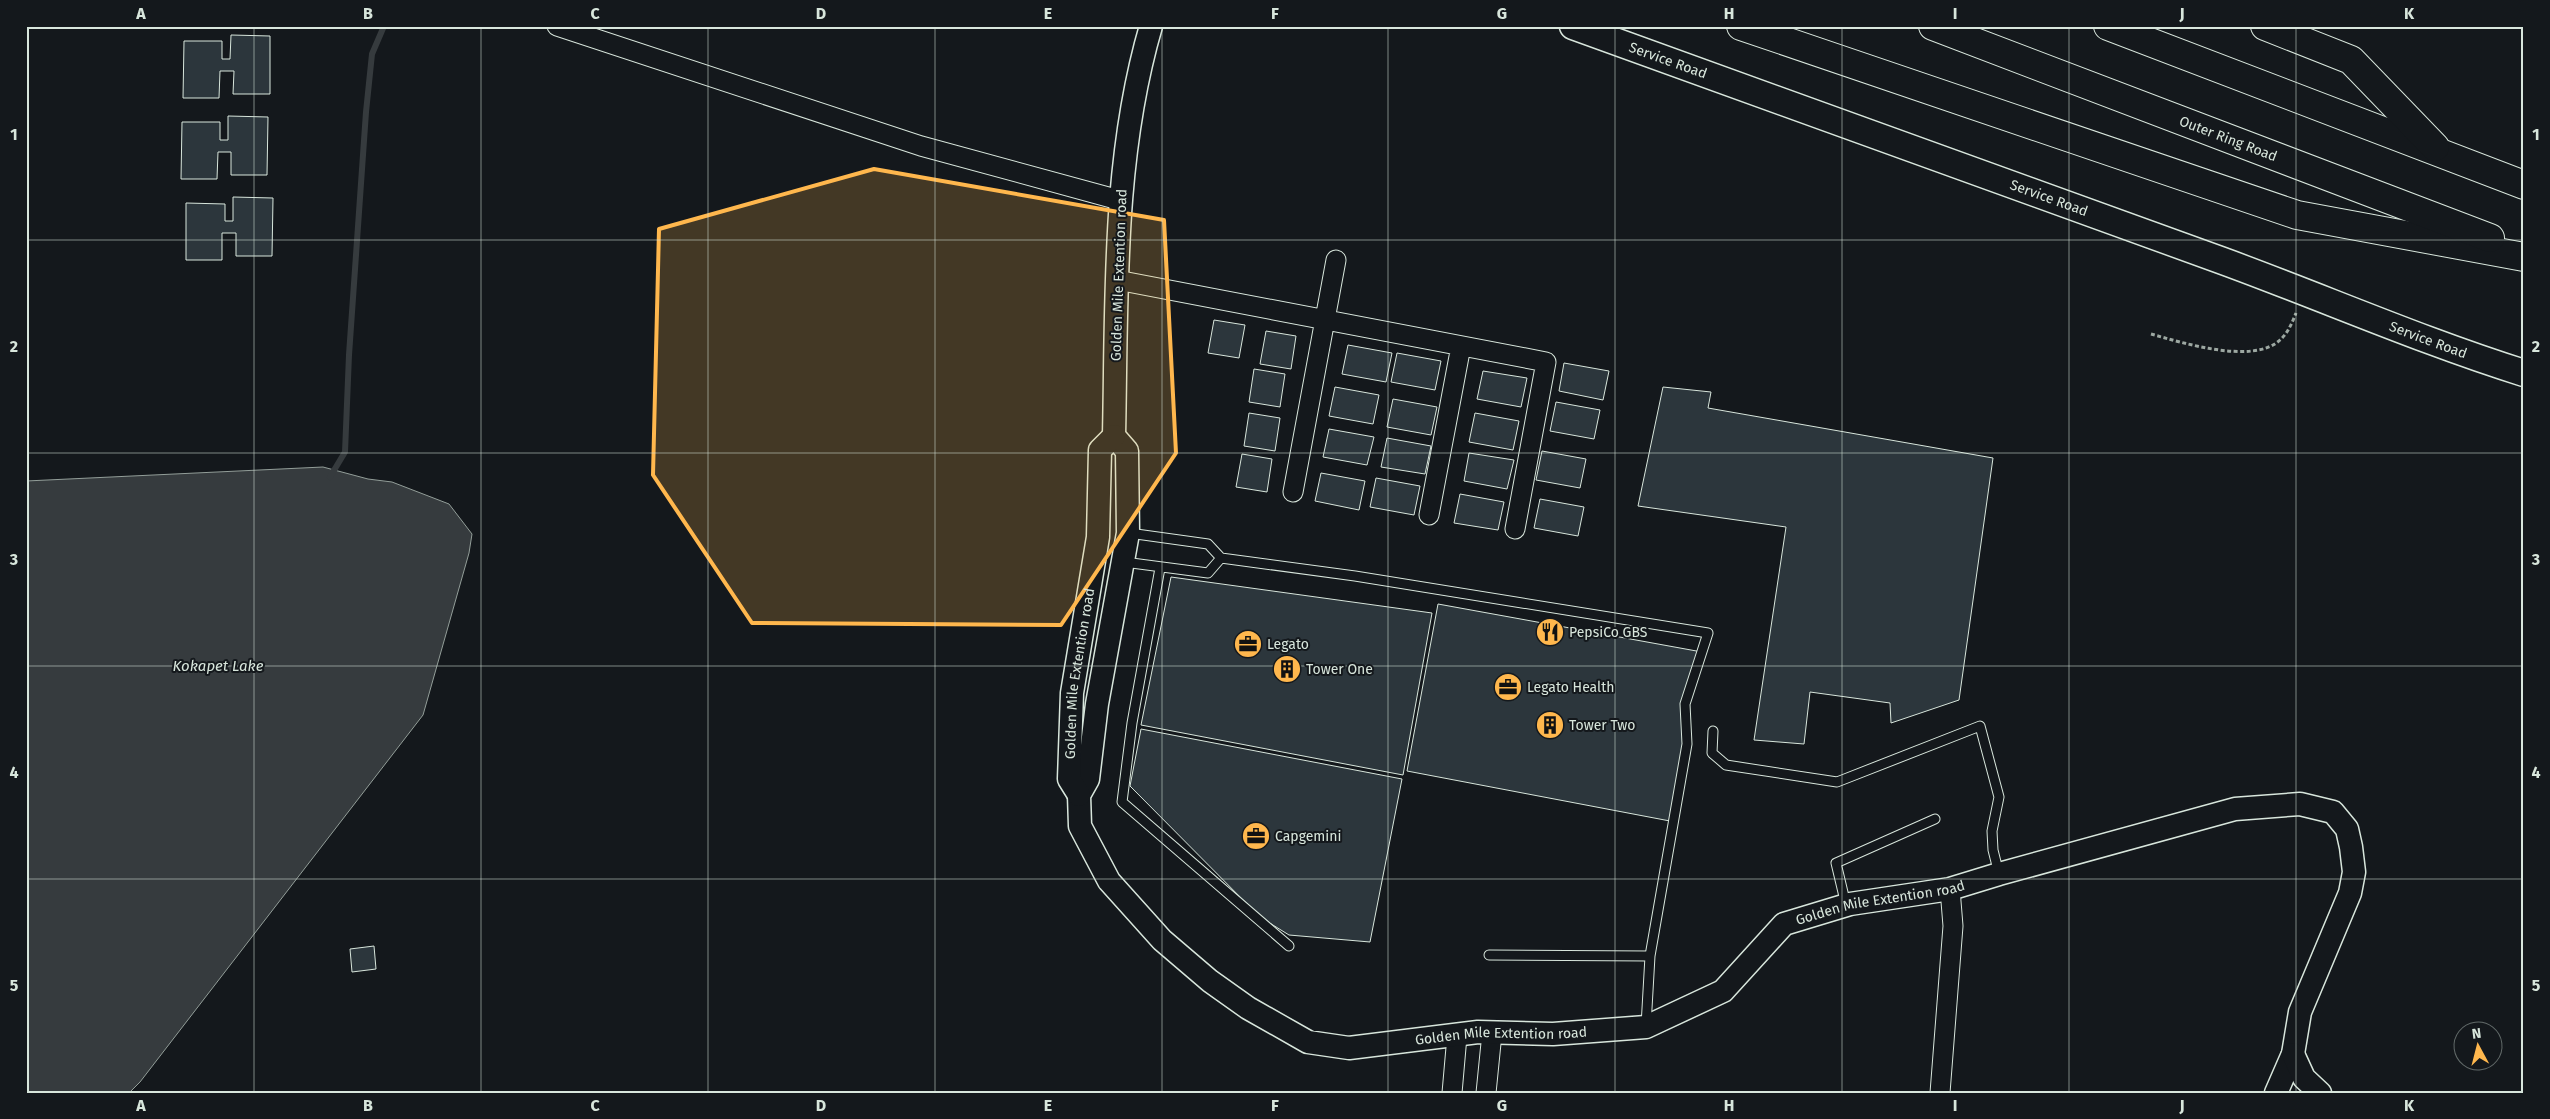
<svg xmlns="http://www.w3.org/2000/svg" width="2550" height="1119" viewBox="0 0 2550 1119" font-family="'Fira Sans',sans-serif">
<style>
.water{fill:#363b3e;stroke:#939e99}
.lines{fill:none;stroke-linecap:round;stroke-linejoin:round}
.stream{stroke:#363b3e;stroke-width:6}
.building{fill:#2c363c;stroke:#d8e6dc}
.service-casing{stroke:#d8e6dc;stroke-width:11}
.minor-casing{stroke:#d8e6dc;stroke-width:21}
.tertiary-casing{stroke:#d8e6dc;stroke-width:25}
.secondary-casing{stroke:#d8e6dc;stroke-width:29}
.motorway-casing{stroke:#d8e6dc;stroke-width:30}
.path{stroke:#9da8a2;stroke-width:3;stroke-dasharray:4 2.5;stroke-linecap:butt}
.service{stroke:#14181c;stroke-width:9}
.minor{stroke:#14181c;stroke-width:19}
.tertiary{stroke:#14181c;stroke-width:22}
.secondary{stroke:#14181c;stroke-width:26}
.motorway{stroke:#14181c;stroke-width:28}
.marked{fill:#ffb74d;fill-opacity:0.2;stroke:#ffb74d;stroke-width:4;stroke-linejoin:round}
.grid{fill:none;stroke:#d8e6dc;stroke-width:1;stroke-opacity:0.55}
.labels{text-anchor:middle;dominant-baseline:central;stroke-width:4;stroke-linejoin:round;paint-order:stroke}
.street-label{font-size:14px;fill:#d8e6dc;stroke:#14181c}
.poi-label{font-size:14px;fill:#d8e6dc;stroke:#14181c;text-anchor:start}
.water-label{font-size:15px;font-style:italic;fill:#d8e6dc;stroke:#14181c}
.neatline{fill:none;stroke:#d8e6dc;stroke-width:2}
.grid-label{font-size:16px;text-anchor:middle;font-weight:bold;fill:#d8e6dc}
</style>
<rect width="100%" height="100%" fill="#14181c"/>
<path class="water" d="M323,467l45,12 24,3 57,22 23,30 -3,19 -46,162 -283,367 -11,11h-103v-612z"/>
<g class="lines">
<path class="stream" d="M330,477l15,-25 4,-97 17,-243 6,-58 12,-28"/>
</g>
<path class="building" d="M231,35l39,1v58h-37l1,-23h-14l-1,27h-36l1,-57h38v18h8z
M228,116l40,1 -1,58h-36v-23h-13l-1,27h-36l1,-57h38v18h8z
M233,197l40,1 -1,58h-36v-23h-14v27h-36v-57l39,1v17h8z
M1214,320l31,5 -6,33 -31,-5z
M1266,331l30,5 -5,33 -31,-5z
M1348,345l44,8 -6,29 -44,-8z
M1397,353l44,8 -6,29 -44,-8z
M1564,363l45,8 -6,29 -44,-9z
M1254,369l31,5 -5,33 -31,-5z
M1483,371l44,7 -6,29 -44,-8z
M1335,387l44,8 -6,29 -44,-8z
M1663,387l48,5 -3,16 285,50 -34,242 -68,23 -1,-20 -80,-11 -6,52 -50,-4 32,-213 -148,-21z
M1393,399l44,8 -6,28 -44,-8z
M1556,402l44,8 -6,29 -44,-8z
M1249,413l31,5 -5,33 -31,-5z
M1475,413l44,8 -6,29 -44,-8z
M1329,429l45,8 -7,28 -44,-8z
M1387,438l44,8 -6,28 -44,-7z
M1542,451l44,8 -6,29 -44,-8z
M1469,453l45,7 -7,29 -43,-8z
M1242,454l30,5 -5,33 -31,-5z
M1321,473l44,8 -6,29 -44,-9z
M1376,478l44,8 -6,29 -44,-8z
M1460,494l44,8 -6,28 -44,-7z
M1540,499l44,8 -6,29 -44,-8z
M1171,577l261,36 -29,162 -262,-50z
M1438,604l264,48 -17,52v41l-15,76 -263,-50z
M1141,729l261,50 -32,163 -81,-7 -29,-18 -130,-131z
M374,946l2,23 -24,3 -2,-23z"/>
<g class="lines">
<defs>
<path id="service" d="M1221,558l134,18 353,57 -23,71 2,40 -37,212 -4,70
M1124,562l84,11 13,-15 -13,-14 -79,-11
M1160,568l-28,155 -10,79 167,144
M1713,731l-1,22 14,12 111,17 143,-56 19,71 -7,34 1,19 6,24
M1846,905l-10,-42 99,-44
M1489,955l161,1"/>
<path id="minor" d="M557,26l364,120 198,54
M1117,280l429,82 -31,167
M1293,492l43,-232
M1429,515l32,-169
M1452,1093l5,-57
M1486,1093l6,-60
M1940,1093l13,-167 -3,-37"/>
<g id="tertiary">
<path id="s1" d="M1151,26c-39,133 -34,273 -37,410l13,15 1,82 -31,171 -9,75 -9,16 1,31 29,55 53,59 48,41 38,27 60,34 41,6 129,-16 75,2 93,-7 77,-36 61,-67 66,-20 100,-15 49,-15 236,-65 65,-5 33,8 14,17 4,18 3,25 -4,21 -50,119 -7,42 -17,39"/>
<path id="s2" d="M1079,795l-10,-16 3,-86 26,-156 2,-87 14,-14"/>
<path d="M2293,1054l11,24 16,15"/>
</g>
<g id="secondary">
<path id="s3" d="M1573,26c217,78 434,156 650,235 101,37 199,80 301,112"/>
</g>
<g id="motorway">
<path d="M1741,26l556,189 227,42"/>
<path id="s4" d="M1933,26l557,212"/>
<path d="M2108,26l416,159"/>
<path d="M2265,26l86,34 84,87"/>
</g>
</defs>
<use href="#service" class="service-casing"/>
<use href="#minor" class="minor-casing"/>
<use href="#tertiary" class="tertiary-casing"/>
<use href="#secondary" class="secondary-casing"/>
<use href="#motorway" class="motorway-casing"/>
<path class="path" d="M2151,334c32,9 102,31 129,6 8,-7 12,-17 16,-27"/>
<use href="#service" class="service"/>
<use href="#minor" class="minor"/>
<use href="#tertiary" class="tertiary"/>
<use href="#secondary" class="secondary"/>
<use href="#motorway" class="motorway"/>
</g>
<path class="marked" d="M874,169l290,51 12,233 -115,172 -309,-2 -99,-148 6,-246z"/>
<path class="grid" d="M254,26v1067M481,26v1067M708,26v1067M935,26v1067M1162,26v1067M1388,26v1067M1615,26v1067M1842,26v1067M2069,26v1067M2296,26v1067M26,240h2498M26,453h2498M26,666h2498M26,879h2498"/>
<defs>
<symbol id="restaurant-disc" viewBox="-11 -11 22 22"><circle r="9.5" fill="#ffb74d" stroke="#14181c"/><path d="M-5-6h1v4h1v-4h1v4h1v-4h1v5L-1.5 .5V6h-2V.5L-5-1ZM5-6V6H3V1.5H1.5Q1.5-4 5-6Z" fill="#111"/></symbol>
<symbol id="office-disc" viewBox="-11 -11 22 22"><circle r="9.5" fill="#ffb74d" stroke="#14181c"/><path d="M-6-3h4V-5.5h4V-3h4V5H-6ZM-1-4.5V-3h2v-1.5ZM-6 0V1H6V0Z" fill="#111"/></symbol>
<symbol id="building-disc" viewBox="-11 -11 22 22"><circle r="9.5" fill="#ffb74d" stroke="#14181c"/><path d="M-4-6H4V6H1V3H-1V6H-4ZM-2.5-4.3h1.7v1.8h-1.7ZM.8-4.3h1.7v1.8H.8ZM-2.5-1h1.7V.8h-1.7ZM.8-1h1.7V.8H.8Z" fill="#111"/></symbol>
</defs>
<g fill-rule="evenodd">
<use href="#restaurant-disc" x="1534" y="616" width="32" height="32"/>
<use href="#office-disc" x="1232" y="628" width="32" height="32"/>
<use href="#building-disc" x="1271" y="653" width="32" height="32"/>
<use href="#office-disc" x="1492" y="671" width="32" height="32"/>
<use href="#building-disc" x="1534" y="709" width="32" height="32"/>
<use href="#office-disc" x="1240" y="820" width="32" height="32"/>
</g>
<g class="labels">
<g class="street-label">
<text stroke="none"><textPath href="#s3" startOffset="101">Service Road</textPath></text>
<text stroke="none"><textPath href="#s4" startOffset="316">Outer Ring Road</textPath></text>
<text stroke="none"><textPath href="#s3" startOffset="506">Service Road</textPath></text>
<text transform="translate(1119 275) rotate(-88)">Golden Mile Extention road</text>
<text stroke="none"><textPath href="#s3" startOffset="911">Service Road</textPath></text>
<text stroke="none"><textPath href="#s2" startOffset="125">Golden Mile Extention road</textPath></text>
<text stroke="none"><textPath href="#s1" startOffset="1748">Golden Mile Extention road</textPath></text>
<text stroke="none"><textPath href="#s1" startOffset="1328">Golden Mile Extention road</textPath></text>
</g>
<g class="poi-label">
<text x="1569" y="632">PepsiCo GBS</text>
<text x="1267" y="644">Legato</text>
<text x="1306" y="669">Tower One</text>
<text x="1527" y="687">Legato Health</text>
<text x="1569" y="725">Tower Two</text>
<text x="1275" y="836">Capgemini</text>
</g>
<g class="water-label">
<text x="218" y="666">Kokapet Lake</text>
</g>
</g>
<rect width="2550" height="1119" fill="none" stroke="#14181c" stroke-width="55"/>
<g transform="translate(2478 1046) rotate(353)"><circle r="24" fill="#14181c" stroke="#626a69"/>
<path d="M0-4L9 19L0 12L-9 19Z" fill="#ffb74d"/>
<text y="-8" font-size="14" font-weight="bold" text-anchor="middle" fill="#d8e6dc">N</text>
</g>
<rect x="28" y="28" width="2494" height="1064" class="neatline"/>
<g class="grid-label">
<text x="141" y="19">A</text>
<text x="368" y="19">B</text>
<text x="595" y="19">C</text>
<text x="821" y="19">D</text>
<text x="1048" y="19">E</text>
<text x="1275" y="19">F</text>
<text x="1502" y="19">G</text>
<text x="1729" y="19">H</text>
<text x="1955" y="19">I</text>
<text x="2182" y="19">J</text>
<text x="2409" y="19">K</text>
<text x="14" y="140">1</text>
<text x="2536" y="140">1</text>
<text x="14" y="352">2</text>
<text x="2536" y="352">2</text>
<text x="14" y="565">3</text>
<text x="2536" y="565">3</text>
<text x="14" y="778">4</text>
<text x="2536" y="778">4</text>
<text x="14" y="991">5</text>
<text x="2536" y="991">5</text>
<text x="141" y="1111">A</text>
<text x="368" y="1111">B</text>
<text x="595" y="1111">C</text>
<text x="821" y="1111">D</text>
<text x="1048" y="1111">E</text>
<text x="1275" y="1111">F</text>
<text x="1502" y="1111">G</text>
<text x="1729" y="1111">H</text>
<text x="1955" y="1111">I</text>
<text x="2182" y="1111">J</text>
<text x="2409" y="1111">K</text>
</g>
</svg>
